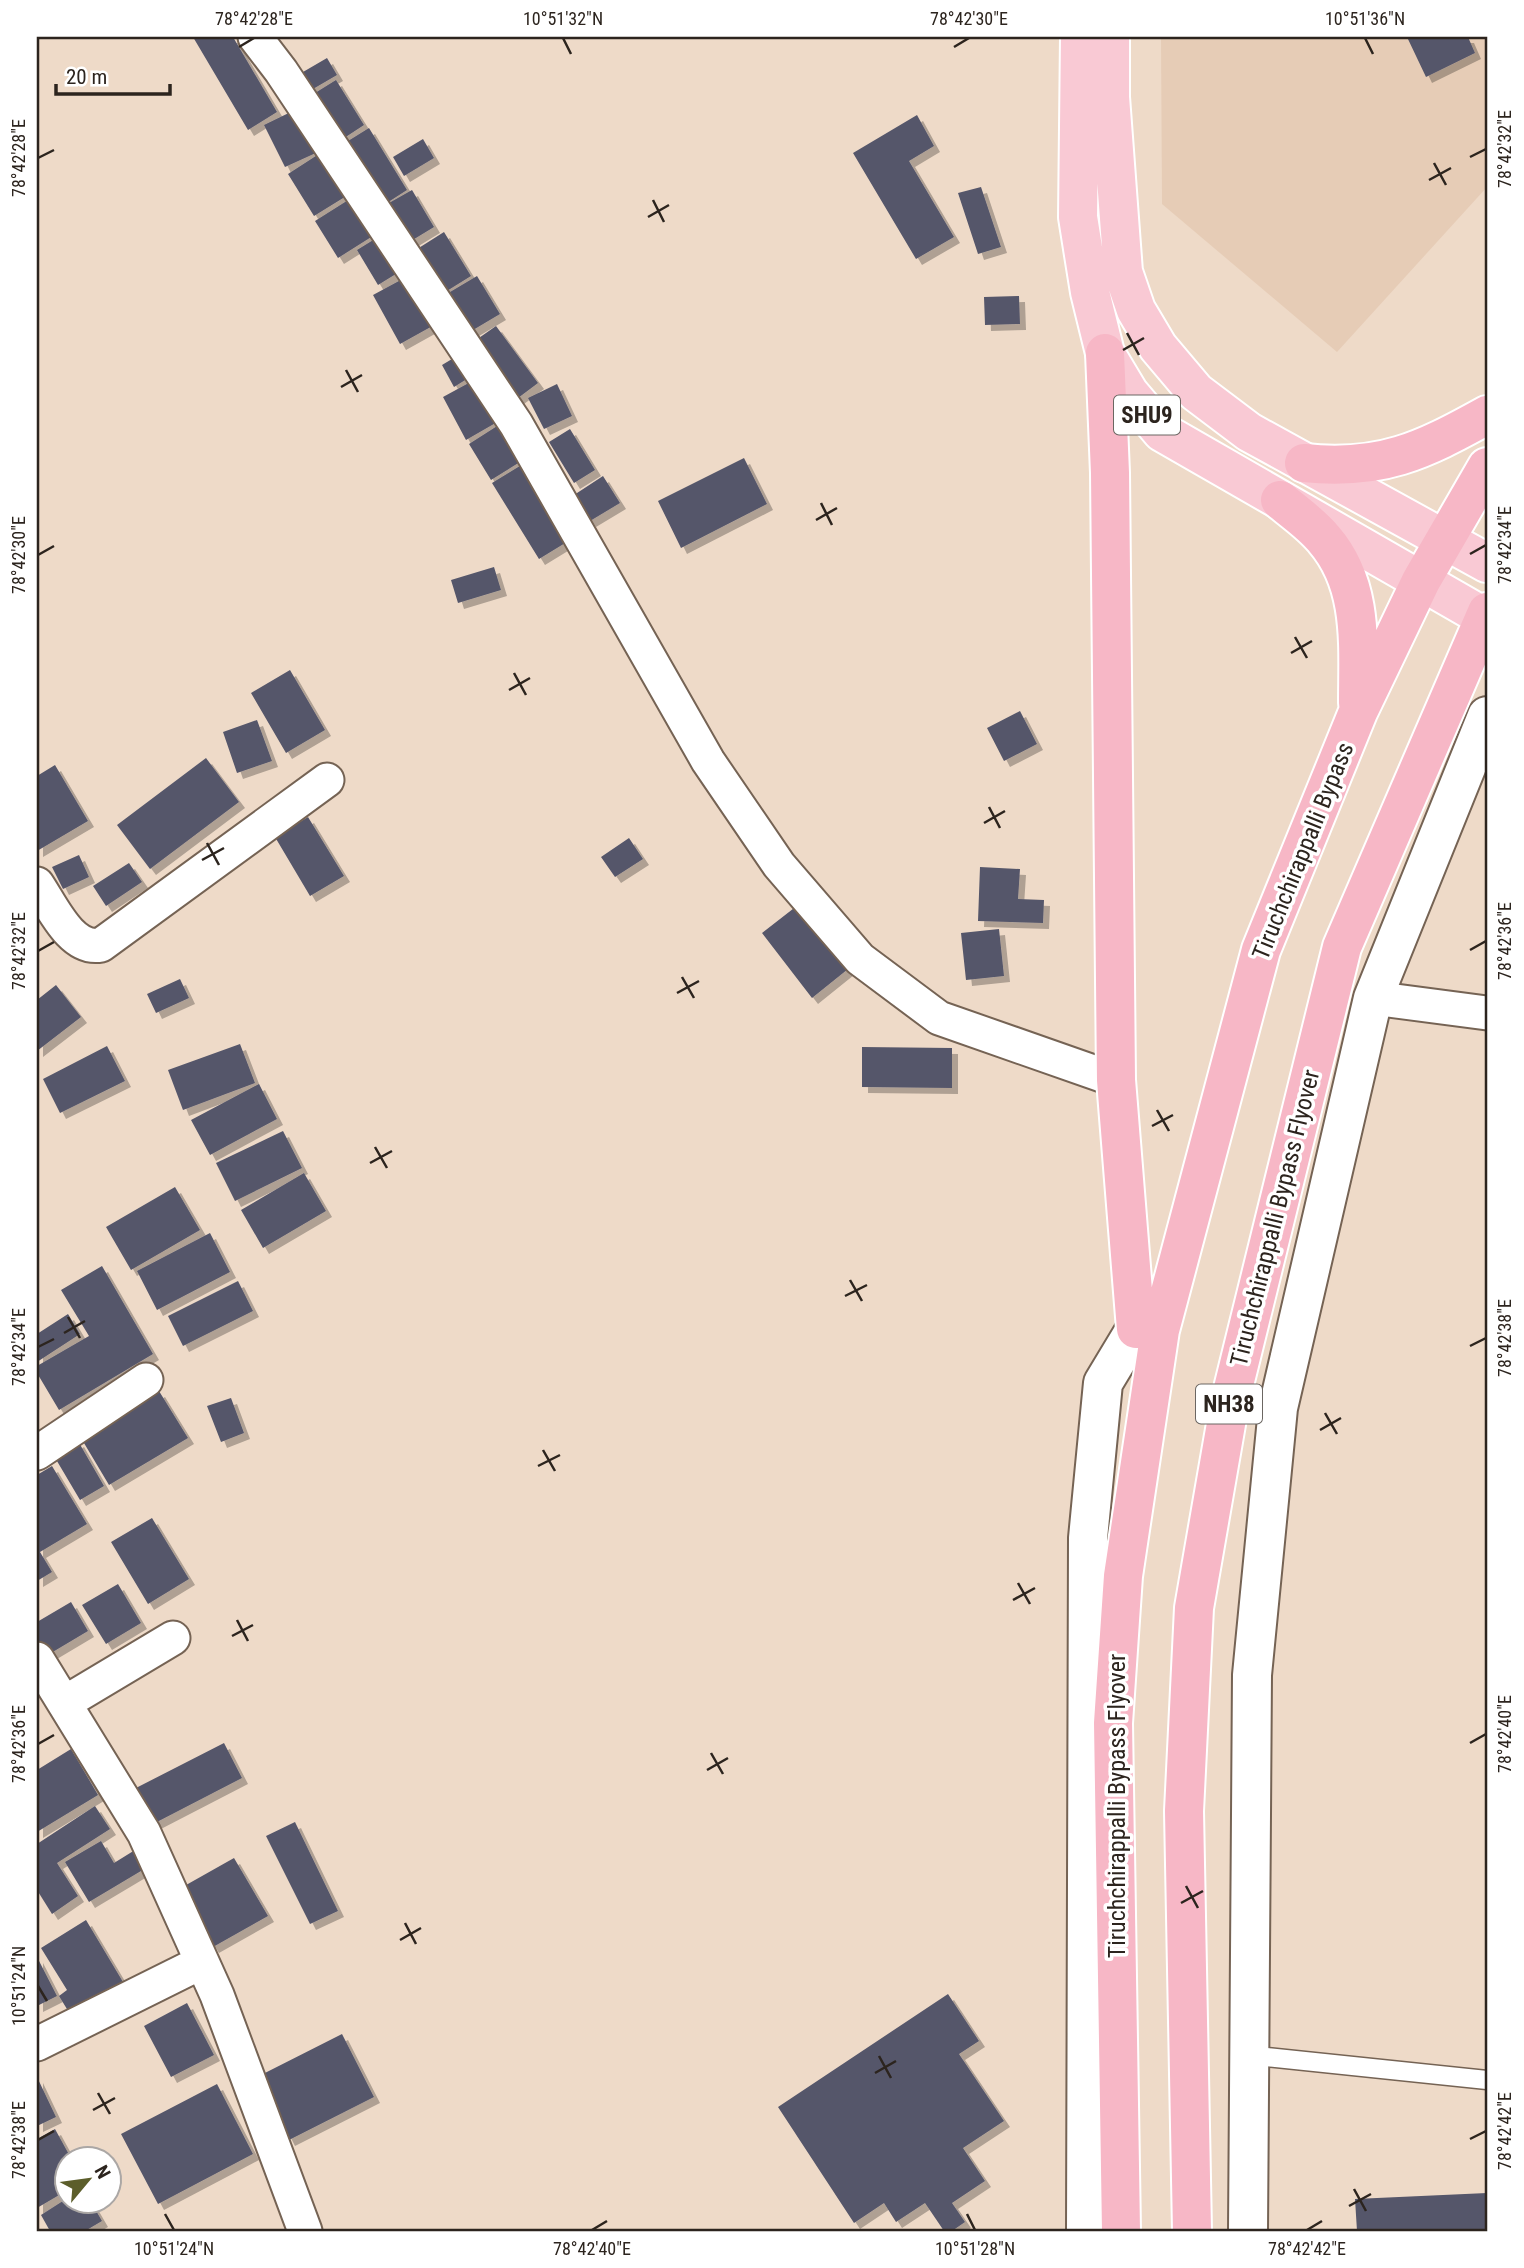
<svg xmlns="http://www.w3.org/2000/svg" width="1524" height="2268" viewBox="0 0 1524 2268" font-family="'Roboto Condensed',sans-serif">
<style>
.built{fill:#e6ccb6}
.building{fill:#55566a;filter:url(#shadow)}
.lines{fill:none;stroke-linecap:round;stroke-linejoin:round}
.service-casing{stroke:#756354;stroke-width:21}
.minor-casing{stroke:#756354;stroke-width:37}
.tertiary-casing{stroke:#756354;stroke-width:42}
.primary-casing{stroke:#fff;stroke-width:42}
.trunk-casing{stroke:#fff;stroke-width:42}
.service{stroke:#fff;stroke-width:18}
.minor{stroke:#fff;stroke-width:33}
.tertiary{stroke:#fff;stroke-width:38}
.primary{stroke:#f9c9d4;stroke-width:38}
.trunk{stroke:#f7b7c6;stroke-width:38}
.ticks{fill:none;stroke:#2c241e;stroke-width:2.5}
.labels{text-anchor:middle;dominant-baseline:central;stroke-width:7;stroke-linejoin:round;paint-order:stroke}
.shield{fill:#fff;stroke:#6b6662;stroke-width:2}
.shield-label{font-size:23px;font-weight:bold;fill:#2c241e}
.street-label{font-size:24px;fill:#2c241e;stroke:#fff}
.neatline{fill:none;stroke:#2c241e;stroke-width:2.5}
.ticks-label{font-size:18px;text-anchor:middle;fill:#2c241e}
</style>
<defs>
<filter id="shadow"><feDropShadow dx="6" dy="6" stdDeviation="0" flood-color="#0004"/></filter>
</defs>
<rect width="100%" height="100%" fill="#eedac8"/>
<path class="built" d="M1161,37h326v150l-150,165 -175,-148z"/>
<path class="building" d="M193,37h40l44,75 -29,18z
M1407,37h61l7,16 -49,24z
M327,58l10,17 -36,21 -10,-17z
M336,80l28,45 -29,19 -28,-46z
M297,109l21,43 -33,15 -21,-42z
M917,115l17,31 -25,15 45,76 -38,22 -63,-106z
M369,128l38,62 -28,18 -39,-62z
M423,139l11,19 -30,18 -11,-19z
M322,152l26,43 -34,21 -26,-42z
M981,187l20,60 -23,7 -20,-61z
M412,190l22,37 -23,14 -22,-38z
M353,197l23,37 -38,24 -23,-37z
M444,232l27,44 -29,18 -28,-43z
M383,234l21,35 -26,16 -21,-35z
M410,275l26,49 -36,20 -27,-49z
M477,276l23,38 -32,19 -23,-38z
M1019,296l1,28 -35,1 -1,-28z
M496,326l42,57 -20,15 -42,-58z
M457,356l13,21 -16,10 -12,-22z
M476,379l23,42 -33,19 -23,-43z
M557,384l15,32 -28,13 -16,-31z
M505,421l23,36 -37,23 -22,-36z
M570,429l25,41 -21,13 -25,-41z
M744,458l23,46 -86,44 -23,-47z
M528,461l47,76 -36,22 -47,-76z
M603,476l17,27 -30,18 -16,-26z
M494,567l7,23 -43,13 -7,-23z
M290,670l35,60 -39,23 -35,-60z
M1020,711l17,33 -33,17 -17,-33z
M257,720l15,41 -35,12 -14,-41z
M206,758l33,44 -89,67 -33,-44z
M55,765l33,56 -51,30v-75z
M308,817l36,59 -34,20 -35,-59z
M629,838l14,21 -28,18 -14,-20z
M79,855l10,22 -26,12 -11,-22z
M129,863l13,19 -36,24 -13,-20z
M980,867l40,2 -2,30 26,1 -1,23 -65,-2z
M798,905l50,64 -36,29 -50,-65z
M999,929l5,47 -38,4 -5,-47z
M180,979l9,19 -33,15 -9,-19z
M56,985l25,32 -44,34v-51z
M240,1044l15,39 -72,27 -15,-40z
M107,1046l18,35 -65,32 -17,-34z
M862,1047l90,1v40l-90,-1z
M259,1084l18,35 -67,36 -19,-35z
M283,1131l19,37 -67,33 -19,-38z
M304,1173l22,38 -63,37 -22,-38z
M175,1187l25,43 -69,40 -25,-43z
M210,1233l20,39 -73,38 -20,-39z
M102,1266l51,88 -94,56 -22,-37v-7l52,-30 -28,-46z
M238,1281l15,30 -70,35 -15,-30z
M68,1314l12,20 -43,28v-28z
M159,1391l29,47 -79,47 -28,-47z
M231,1398l13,35 -23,9 -14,-36z
M78,1441l26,45 -24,14 -26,-44z
M52,1466l35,58 -47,28 12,20 -15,9v-106z
M152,1518l37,61 -41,25 -37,-62z
M118,1584l23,39 -35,21 -24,-39z
M71,1602l17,29 -42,25 -9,-17v-17z
M224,1743l18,35 -89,46 -19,-35z
M71,1749l27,46 -61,37v-62z
M95,1806l15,23 -53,34 21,33 -26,18 -15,-24v-46z
M295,1822l43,89 -28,13 -44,-88z
M101,1841l13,22 21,-13 11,18 -57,34 -24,-40z
M234,1858l34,58 -55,31 -34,-58z
M86,1920l37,62 -53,32 -11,-18 8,-6 -26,-42z
M37,1957l20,39 -20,10z
M948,1994l31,47 -20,13 45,67 -41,27 22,33 -33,22 13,19 -13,9h-8l-19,-28 -29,19 -12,-19 -30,20 -76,-116z
M187,2003l27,52 -43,22 -27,-51z
M342,2034l32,63 -85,43 -32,-63z
M37,2077l19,40 -19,9z
M217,2084l36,70 -95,50 -37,-70z
M55,2129l17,31h-6v31l-29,17v-69z
M1487,2193v38h-130l-2,-32z
M66,2199l25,3 11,19 -17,10h-35l-9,-16z"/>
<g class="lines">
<defs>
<path id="service" d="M1247,2055l240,25"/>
<path id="minor" d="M255,37l26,34 235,353 192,337 71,104 81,94 79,59 177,62
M37,884c15,22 34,67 64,61l226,-165
M1373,998l114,15
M37,1453l109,-73
M37,1659l107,174 73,162 88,236
M66,1702l107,-64
M37,2044l165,-82"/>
<path id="tertiary" d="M1086,2231l2,-693 15,-155 50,-83
M1248,2231l4,-556 26,-267 95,-410 114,-282"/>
<path id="primary" d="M1080,37l-2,180 12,75 15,61 24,40 33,39 322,185
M1110,37v60l13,175 13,38 22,37 38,45 53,40 238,131"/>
<path id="trunk" d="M1105,353l5,120 6,607 20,249
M1304,463c77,8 118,-12 183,-48
M1280,500c14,12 32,24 44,39 40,46 34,106 34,164
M1121,2231l-8,-508 10,-147 37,-246 101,-380 97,-238 63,-131 66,-114
M1192,2231l-8,-420 10,-203 36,-207 112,-454 145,-335"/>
</defs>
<use href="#service" class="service-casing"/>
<use href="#minor" class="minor-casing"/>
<use href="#tertiary" class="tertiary-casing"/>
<use href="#primary" class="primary-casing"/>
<use href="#trunk" class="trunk-casing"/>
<use href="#service" class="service"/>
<use href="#minor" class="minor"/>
<use href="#tertiary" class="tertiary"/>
<use href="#primary" class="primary"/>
<use href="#trunk" class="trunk"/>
</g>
<path class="ticks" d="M563,38l8,16M1365,38l8,16M239,47l15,-9M954,47l15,-9M1470,157l16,-8M38,158l16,-8M1434,163l12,22M1429,180l22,-12M653,200l11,22M648,217l21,-12M1127,333l12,22M1123,350l21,-12M346,370l12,22M341,387l21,-12M821,503l11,22M816,520l21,-12M1470,554l16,-9M38,555l16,-9M1295,637l12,21M1291,653l21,-12M514,673l12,22M509,690l21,-12M989,807l11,21M984,823l21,-12M207,843l12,22M202,860l22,-12M1470,950l16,-9M38,951l16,-9M682,977l12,21M677,993l22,-12M1157,1110l12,21M1152,1126l21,-11M375,1147l12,21M370,1163l22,-12M850,1280l12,21M845,1296l22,-11M68,1317l12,21M64,1333l21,-12M1470,1346l16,-8M38,1347l16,-8M1325,1413l12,21M1320,1430l21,-12M543,1450l12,21M538,1466l22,-11M1018,1583l12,21M1013,1600l22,-12M237,1620l11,21M232,1636l21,-11M1470,1743l16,-9M38,1744l16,-9M711,1753l12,21M707,1770l21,-12M1186,1886l12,22M1181,1903l22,-12M405,1923l11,21M400,1940l21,-12M38,1986l9,15M879,2056l12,22M875,2073l21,-12M98,2093l12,21M93,2110l22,-12M1470,2139l16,-8M38,2140l16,-9M1354,2189l12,22M1349,2206l22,-12M165,2214l9,16M967,2214l8,16M592,2230l15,-9M1307,2230l15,-9"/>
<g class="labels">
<g class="shield">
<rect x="1114" y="395.5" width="66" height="39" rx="5"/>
<rect x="1196" y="1384.5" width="66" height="39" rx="5"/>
</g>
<g class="shield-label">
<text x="1147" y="415">SHU9</text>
<text x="1229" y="1404">NH38</text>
</g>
<g class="street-label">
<text transform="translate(1303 851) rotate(-68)">Tiruchchirappalli Bypass</text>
<text transform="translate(1275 1218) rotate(-76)">Tiruchchirappalli Bypass Flyover</text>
<text transform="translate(1117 1806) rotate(-90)">Tiruchchirappalli Bypass Flyover</text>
</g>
</g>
<rect width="1524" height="2268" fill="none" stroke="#ffffff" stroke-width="77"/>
<g transform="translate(88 2180) rotate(61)"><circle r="33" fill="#ffffff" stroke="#aba7a5" stroke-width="2"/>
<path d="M0-5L12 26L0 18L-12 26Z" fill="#5c5e2b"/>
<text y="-10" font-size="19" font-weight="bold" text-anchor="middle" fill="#2c241e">N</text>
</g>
<path d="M56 84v10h114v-10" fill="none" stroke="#2c241e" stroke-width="3.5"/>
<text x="66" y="84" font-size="21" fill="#2c241e" stroke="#ffffff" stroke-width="5" paint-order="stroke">20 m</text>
<rect x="38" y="38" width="1448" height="2192" class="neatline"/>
<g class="ticks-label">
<text x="254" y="25">78°42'28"E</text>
<text x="563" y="25">10°51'32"N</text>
<text x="969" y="25">78°42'30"E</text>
<text x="1365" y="25">10°51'36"N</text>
<text transform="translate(1505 149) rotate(-90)" y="6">78°42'32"E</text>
<text transform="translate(19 158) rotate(-90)" y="6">78°42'28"E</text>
<text transform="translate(1505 545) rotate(-90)" y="6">78°42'34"E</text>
<text transform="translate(19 555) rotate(-90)" y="6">78°42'30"E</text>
<text transform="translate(1505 941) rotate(-90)" y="6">78°42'36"E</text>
<text transform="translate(19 951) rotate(-90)" y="6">78°42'32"E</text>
<text transform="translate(1505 1338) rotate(-90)" y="6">78°42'38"E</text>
<text transform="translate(19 1347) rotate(-90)" y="6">78°42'34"E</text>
<text transform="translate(1505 1734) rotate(-90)" y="6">78°42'40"E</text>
<text transform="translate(19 1744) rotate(-90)" y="6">78°42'36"E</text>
<text transform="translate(19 1986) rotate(-90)" y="6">10°51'24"N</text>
<text transform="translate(1505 2131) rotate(-90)" y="6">78°42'42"E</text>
<text transform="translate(19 2140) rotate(-90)" y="6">78°42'38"E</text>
<text x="174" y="2255">10°51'24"N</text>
<text x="592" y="2255">78°42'40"E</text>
<text x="975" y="2255">10°51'28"N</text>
<text x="1307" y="2255">78°42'42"E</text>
</g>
</svg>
